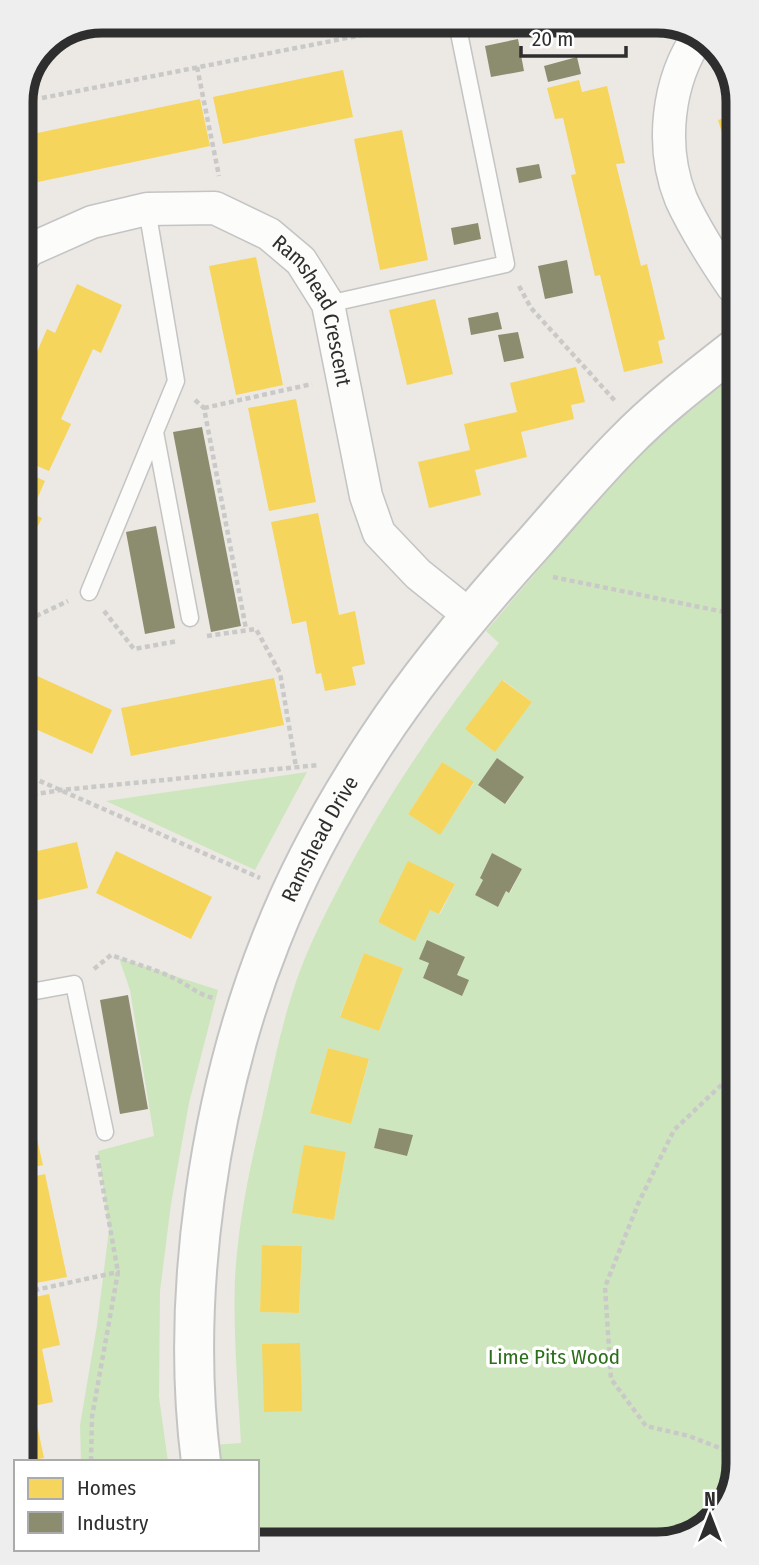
<svg xmlns="http://www.w3.org/2000/svg" width="759" height="1565" viewBox="0 0 759 1565" font-family="'Fira Sans Condensed',sans-serif">
<style>
.green{fill:#cee6be;fill-rule:evenodd}
.homes{fill:#f6d55c}
.industry{fill:#8c8c6e}
.lines{fill:none;stroke-linecap:round;stroke-linejoin:round}
.service-casing{stroke:#c5c4c5;stroke-width:19}
.minor-casing{stroke:#c5c4c5;stroke-width:35}
.tertiary-casing{stroke:#c5c4c5;stroke-width:42}
.path{stroke:#c9c9c8;stroke-width:4.5;stroke-dasharray:5 3.5;stroke-linecap:butt}
.service{stroke:#fcfcfb;stroke-width:16}
.minor{stroke:#fcfcfb;stroke-width:32}
.tertiary{stroke:#fcfcfb;stroke-width:38}
.labels{text-anchor:middle;dominant-baseline:central;stroke-width:7;stroke-linejoin:round;paint-order:stroke}
.street-label{font-size:21px;fill:#2e2e2e;stroke:#fff}
.park-label{font-size:21px;fill:#2c6e1b;stroke:#fff}
.rim{fill:none;stroke:#2e2e2e;stroke-width:9}
</style>
<rect width="100%" height="100%" fill="#ece8e4"/>
<path class="green" d="M733,373l5,1090 -14,45 -37,30 -430,4v-80h-56l-2,-16 42,-3c-3,-54 -8,-109 -6,-164 3,-55 14,-109 27,-162 11,-50 21,-101 39,-149 10,-26 23,-52 36,-77 45,-89 101,-170 162,-248l-13,-12 99,-116 58,-63zM503,680l29,22 -37,49 -11,-47zM497,758l27,19 -18,27 -28,-19zM442,762l32,21 -34,51 -32,-20zM493,854l29,15 -12,24 -4,-2 -8,16 -23,-12 8,-15 -3,-2zM408,862l47,22 -15,30 -10,-4 -15,30 -37,-18zM427,940l38,17 -8,18 11,6 -6,14 -39,-17 6,-15zM364,953l39,15 -24,63 -39,-15zM328,1048l41,12 -18,64 -41,-11zM379,1128l33,7 -5,21 -33,-8zM346,1153l-12,67 -41,-7zM263,1245l39,1 -3,67 -39,-1z
M307,772l-52,98 -149,-69z
M119,958l99,32 -29,113 -18,101 -11,87 -1,106 9,65h-87l-1,-37 17,-100 12,-95 -11,-79 56,-15 -24,-146z"/>
<path class="homes" d="M343,70l10,47 -130,27 -10,-47z
M579,80l3,12 25,-6 18,77 -9,1 25,102 6,-2 18,75 -7,2 5,22 -39,9 -24,-97 -5,1 -24,-101 5,-1 -13,-56 -8,1 -8,-31z
M200,99l10,47 -177,37 -10,-47z
M732,116v49l-14,-45z
M402,130l26,130 -48,10 -26,-131z
M256,257l27,128 -47,10 -27,-129z
M77,284l45,21 -21,48 -8,-4 -32,70 10,5 -22,47 -26,-11 -1,-46 5,-10 -5,-2v-16l25,-57 8,4z
M435,299l18,75 -46,11 -18,-75z
M576,367l9,35 -14,3 3,14 -53,13 6,25 -52,13 6,25 -52,13 -11,-46 52,-12 -6,-26 53,-12 -7,-29z
M296,399l20,103 -47,9 -21,-103z
M23,471l22,10 -14,32 11,5 -8,15 -11,-5z
M318,513l21,102 16,-4 10,53 -13,3 4,18 -31,6 -4,-18 -5,1 -10,-53 -14,3 -21,-102z
M24,670l88,40 -20,44 -68,-30z
M274,678l10,47 -153,31 -10,-48z
M502,680l30,22 -37,50 -30,-23z
M442,762l32,20 -34,53 -32,-21z
M77,842l11,46 -63,15 -1,-49z
M116,851l96,46 -21,42 -95,-46z
M408,861l47,23 -16,30 -9,-4 -15,31 -37,-19z
M364,953l39,15 -24,63 -39,-14z
M328,1048l41,11 -18,65 -41,-11z
M25,1087l18,78 -17,4v-26z
M304,1145l42,7 -12,68 -42,-7z
M45,1174l22,103 -41,8v-107z
M262,1245l40,1 -3,67 -39,-1z
M49,1294l11,51 -18,4 11,53 -20,4 11,52 -17,3 -1,-162z
M300,1343l2,68 -38,1 -2,-68z"/>
<path class="industry" d="M518,39l6,32 -33,6 -6,-31z
M577,57l4,17 -33,8 -4,-16z
M539,164l3,14 -23,5 -3,-15z
M478,223l3,16 -27,6 -3,-17z
M567,260l6,33 -28,6 -7,-33z
M498,312l4,17 -31,6 -3,-17z
M518,332l6,26 -20,4 -6,-27z
M202,427l39,199 -30,6 -38,-200z
M156,526l19,102 -30,6 -19,-102z
M497,758l27,19 -19,27 -27,-19z
M492,853l30,16 -13,24 -3,-2 -8,16 -23,-12 8,-15 -3,-2z
M427,940l38,17 -8,18 12,5 -7,16 -39,-18 6,-15 -10,-4z
M128,995l20,114 -28,5 -20,-114z
M379,1128l34,7 -6,21 -33,-8z"/>
<g class="lines">
<defs>
<path id="service" d="M328,304l178,-40 -47,-231
M155,432l35,186
M89,592l87,-211 -29,-172
M25,993l49,-9 31,148"/>
<g id="minor">
<path d="M699,35c-32,46 -39,112 -18,164 14,31 33,60 52,88"/>
<path id="s1" d="M22,259l7,-9 63,-28 55,-13 68,-1 54,26 32,27 27,43 38,192 13,37 39,41 51,41"/>
</g>
<g id="tertiary">
<path id="s2" d="M201,1462c-21,-167 8,-366 70,-522 27,-69 65,-138 106,-200 46,-70 100,-134 157,-197 30,-34 59,-69 91,-101 33,-34 71,-63 108,-92"/>
</g>
</defs>
<use href="#service" class="service-casing"/>
<use href="#minor" class="minor-casing"/>
<use href="#tertiary" class="tertiary-casing"/>
<path class="path" d="M197,67l22,109
M42,98l391,-77
M519,286l12,22 85,94
M195,400l9,8 42,221
M204,408l108,-24
M553,577l181,37
M104,611l30,38 44,-8
M23,626l3,-5 42,-20
M207,636l49,-7 24,44 16,94
M24,774l236,104
M24,796l37,-6 258,-25
M94,969l17,-14c19,7 40,13 58,21 16,6 28,19 45,22
M97,1155l21,117
M26,1292l92,-20 -26,145 -1,45
M720,1511l15,-57 -46,-18 -43,-10 -35,-47 -6,-92 33,-83 36,-74 62,-59"/>
<use href="#service" class="service"/>
<use href="#minor" class="minor"/>
<use href="#tertiary" class="tertiary"/>
</g>
<g class="labels">
<g class="street-label">
<text stroke="none"><textPath href="#s1" startOffset="357">Ramshead Crescent</textPath></text>
<text stroke="none"><textPath href="#s2" startOffset="644">Ramshead Drive</textPath></text>
</g>
<g class="park-label">
<text x="554" y="1357">Lime Pits Wood</text>
</g>
</g>
<path d="M0 0H759V1565H0ZM102 33H657A69 69 0 0 1 726 102V1463A69 69 0 0 1 657 1532H102A69 69 0 0 1 33 1463V102A69 69 0 0 1 102 33Z" fill="#eee" fill-rule="evenodd"/>
<path class="rim" d="M102 33H657A69 69 0 0 1 726 102V1463A69 69 0 0 1 657 1532H102A69 69 0 0 1 33 1463V102A69 69 0 0 1 102 33Z"/>
<rect x="14" y="1460" width="245" height="91" fill="#ffffff" stroke="#ababab" stroke-width="2"/>
<rect x="28" y="1478" width="35" height="21" fill="#f6d55c" stroke="#ababab" stroke-width="2"/>
<text x="77" y="1495" font-size="21" fill="#2e2e2e">Homes</text>
<rect x="28" y="1512" width="35" height="21" fill="#8c8c6e" stroke="#ababab" stroke-width="2"/>
<text x="77" y="1530" font-size="21" fill="#2e2e2e">Industry</text>
<g transform="translate(710 1516)" stroke="#ffffff" stroke-width="5" paint-order="stroke">
<path d="M0-5L12 26L0 18L-12 26Z" fill="#2e2e2e"/>
<text y="-10" font-size="19" font-weight="bold" text-anchor="middle" fill="#2e2e2e">N</text>
</g>
<path d="M521 46v10h105v-10" fill="none" stroke="#2e2e2e" stroke-width="3.5"/>
<text x="532" y="46" font-size="21" fill="#2e2e2e" stroke="#ffffff" stroke-width="5" paint-order="stroke">20 m</text>
</svg>
